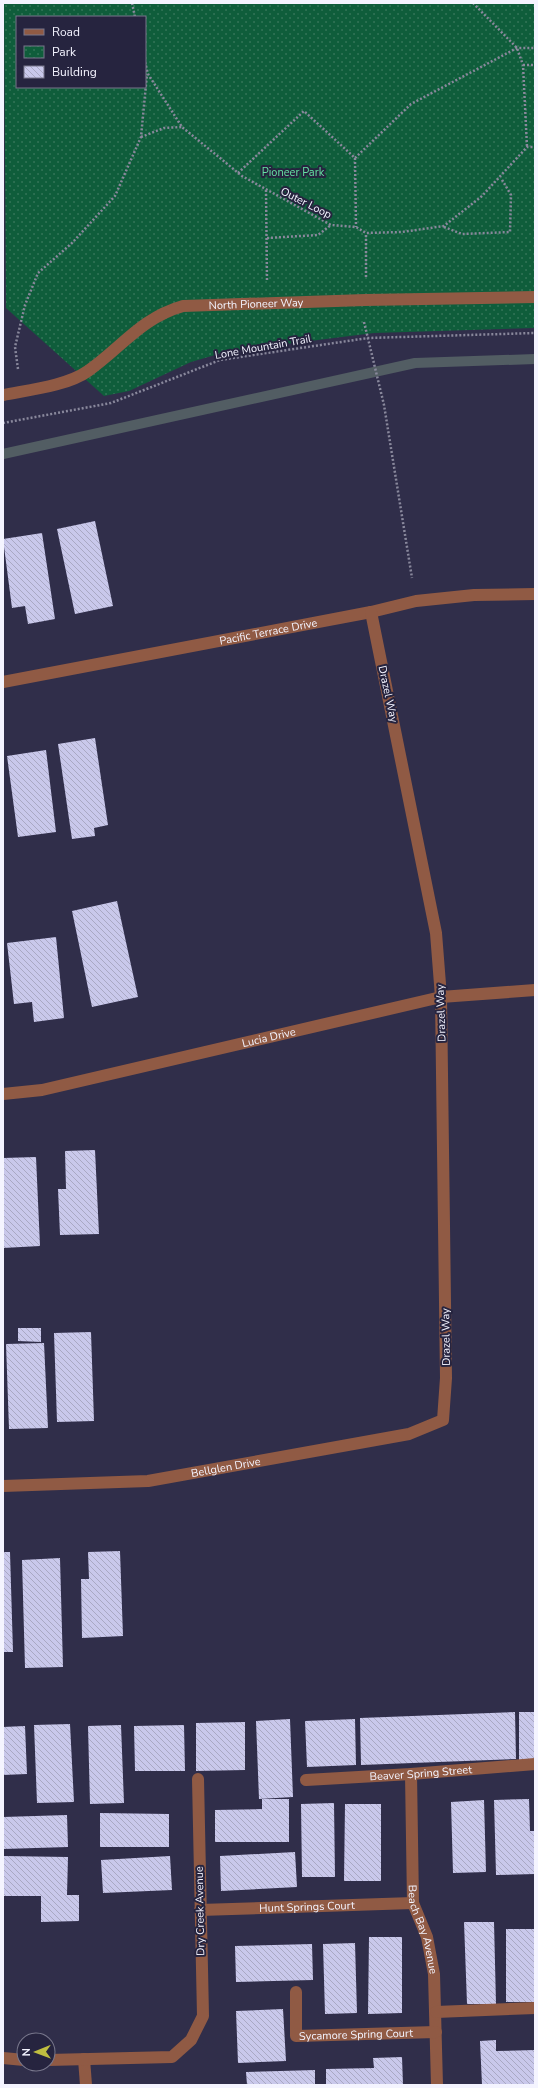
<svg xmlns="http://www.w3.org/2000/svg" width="538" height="2088" viewBox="0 0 538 2088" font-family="'Nunito Sans',sans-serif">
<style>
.park{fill:url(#park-dots);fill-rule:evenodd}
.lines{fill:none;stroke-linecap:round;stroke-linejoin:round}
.stream{stroke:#525d63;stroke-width:10}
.building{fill:url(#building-back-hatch)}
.path{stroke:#89889c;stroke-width:2.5;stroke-dasharray:2 2;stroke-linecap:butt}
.street{stroke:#905a44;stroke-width:12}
.labels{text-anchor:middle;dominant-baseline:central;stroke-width:4;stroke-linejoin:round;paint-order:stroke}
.park-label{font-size:11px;fill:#66e3a3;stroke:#26243f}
.street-label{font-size:11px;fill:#f4f4ff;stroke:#26243f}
</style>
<defs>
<pattern id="park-dots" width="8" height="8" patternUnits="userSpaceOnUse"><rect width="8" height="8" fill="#0f5d3b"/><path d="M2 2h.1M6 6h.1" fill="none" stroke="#337558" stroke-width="1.8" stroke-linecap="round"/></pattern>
<pattern id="building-back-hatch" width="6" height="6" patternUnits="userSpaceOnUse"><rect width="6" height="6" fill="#c9c8eb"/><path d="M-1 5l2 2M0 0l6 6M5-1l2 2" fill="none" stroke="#a9a8c3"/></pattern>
</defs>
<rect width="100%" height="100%" fill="#302e4a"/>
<path class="park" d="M4,3h531v325l-161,5 -145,18 -38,11 -62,29 -25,5 -98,-88zM17,17h128v70h-128z"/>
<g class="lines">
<path class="stream" d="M3,454l412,-91 120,-4"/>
</g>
<path class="building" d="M95,521l18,85 -38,8 -18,-85z
M42,533l13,86 -27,5 -3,-18 -13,2 -9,-69z
M95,738l13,87 -14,3 1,8 -23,3 -14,-95z
M46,750l10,82 -38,5 -11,-81z
M117,901l21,96 -46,10 -20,-96z
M56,937l8,81 -30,4 -2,-20 -18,2 -7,-61z
M95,1150l4,84 -39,1 -2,-46h8l-1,-38z
M36,1157l4,89 -37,2v-90z
M18,1328h23v14l-23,-1z
M91,1332l3,89 -37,1 -3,-89z
M44,1343l4,85 -39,1 -3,-85z
M120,1551l3,85 -41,2 -1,-59h8l-1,-27z
M3,1552h7l3,100h-10z
M60,1558l3,109 -38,1 -3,-108z
M515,1712l1,47 -155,6 -1,-47z
M519,1712h16v49h-16z
M290,1719l3,78 -34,2 -3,-78z
M355,1719l1,46 -49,2 -2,-46z
M245,1722v48l-49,1v-48z
M70,1724l4,78 -37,1 -3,-78z
M121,1725l3,78 -34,1 -2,-78z
M184,1725l1,46h-50l-1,-45z
M25,1726l2,48 -24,1v-48z
M262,1799h27v43h-74v-32l47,-1z
M529,1799l1,32h5v43l-39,1 -2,-75z
M484,1800l2,72 -33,1 -2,-71z
M334,1803l1,74h-33l-1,-73z
M345,1804h36v77h-37z
M100,1813l69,1v33h-69z
M67,1815l1,32 -65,2v-32z
M295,1852l2,35 -76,4 -1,-35z
M3,1856l65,1 -1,38h12v26l-38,1v-26h-38z
M170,1856l2,34 -69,3 -2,-33z
M464,1922h30l2,82h-29z
M506,1929h29v73h-29z
M369,1937h33v76l-34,1z
M355,1943l2,70 -32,1 -2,-70z
M312,1944l1,36 -77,2 -1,-36z
M283,2009l3,52 -48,2 -2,-52z
M496,2040v11l39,-1v34l-53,1 -2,-44z
M402,2057l1,28h-77v-16l48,-1 -1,-10z
M315,2070v15h-68l-1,-13z"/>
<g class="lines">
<path class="path" d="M132,3l3,14
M473,3l44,45 6,17 4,82
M145,62l3,12 34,53 60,49 89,49 25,2 10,6 36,-1 42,-6 38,-30 45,-49h8
M523,65h12
M141,137l23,-9 18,-1
M355,158l56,-54 106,-56h18
M238,173l66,-62 51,47 1,69
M266,190l1,91
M444,227l18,7 48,-2 1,-37 -10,-17
M267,238l51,-3 13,-10
M366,277v-44
M364,322l20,83 28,173
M18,369l-3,-22 10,-42 13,-32 34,-30 43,-47 26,-59 6,-63
M3,423l108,-20 109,-43 148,-22 167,-5"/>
<g class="street">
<path id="s1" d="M3,395c25,-5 64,-9 85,-24 34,-24 53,-53 95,-65l182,-6 170,-3"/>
<path id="s2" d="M3,682l368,-70 45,-11 58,-6 61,-1"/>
<path id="s3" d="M3,1094l39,-4 399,-93 94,-7"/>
<path id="s4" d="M3,1486l145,-5 261,-47 34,-14 3,-42 -5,-381 -5,-64 -65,-321"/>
<path id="s5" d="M411,1774l2,129 14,34 7,37 3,111"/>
<path id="s6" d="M306,1780l105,-6 124,-10"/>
<path id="s7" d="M200,1910l213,-7"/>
<path id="s8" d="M296,1992v44l140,-4"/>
<path d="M436,2012l99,-4"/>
<path d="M3,2058l21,2"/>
<path d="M84,2059l2,26"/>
<path d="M48,2060l124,-3 19,-17 12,-24 -5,-237"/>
</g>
</g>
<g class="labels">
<g class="park-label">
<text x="293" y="172">Pioneer Park</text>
</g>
<g class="street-label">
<text transform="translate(306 203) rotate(27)">Outer Loop</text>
<text stroke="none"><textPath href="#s1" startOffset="278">North Pioneer Way</textPath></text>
<text transform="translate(263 347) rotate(-10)">Lone Mountain Trail</text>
<text stroke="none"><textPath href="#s2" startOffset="270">Pacific Terrace Drive</textPath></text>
<text transform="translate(388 694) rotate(78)">Drazel Way</text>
<text transform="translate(441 1013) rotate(-92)">Drazel Way</text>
<text stroke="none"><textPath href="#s3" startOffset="272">Lucia Drive</textPath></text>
<text transform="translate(446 1337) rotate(-91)">Drazel Way</text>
<text stroke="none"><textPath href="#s4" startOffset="224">Bellglen Drive</textPath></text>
<text stroke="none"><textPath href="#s6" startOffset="115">Beaver Spring Street</textPath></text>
<text stroke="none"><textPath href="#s7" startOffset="107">Hunt Springs Court</textPath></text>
<text transform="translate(200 1911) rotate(-91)">Dry Creek Avenue</text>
<text stroke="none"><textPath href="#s5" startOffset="157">Beach Bay Avenue</textPath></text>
<text stroke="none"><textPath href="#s8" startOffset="104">Sycamore Spring Court</textPath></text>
</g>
</g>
<rect width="538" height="2088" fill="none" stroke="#f4f4ff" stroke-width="8"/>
<rect x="16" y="16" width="130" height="72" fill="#26243f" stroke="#78778c"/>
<rect x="24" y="29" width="20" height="6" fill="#905a44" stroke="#78778c"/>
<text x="52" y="36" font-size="12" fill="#f4f4ff">Road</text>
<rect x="24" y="46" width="20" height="12" fill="url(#park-dots)" stroke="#78778c"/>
<text x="52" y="56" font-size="12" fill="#f4f4ff">Park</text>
<rect x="24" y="66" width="20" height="12" fill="url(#building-back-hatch)" stroke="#78778c"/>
<text x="52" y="76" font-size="12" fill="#f4f4ff">Building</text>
<g transform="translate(36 2052) rotate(269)"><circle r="19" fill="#26243f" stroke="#78778c"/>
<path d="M0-3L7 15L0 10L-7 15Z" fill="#c0be40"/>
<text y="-6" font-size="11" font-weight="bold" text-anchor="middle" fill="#f4f4ff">N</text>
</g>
</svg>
